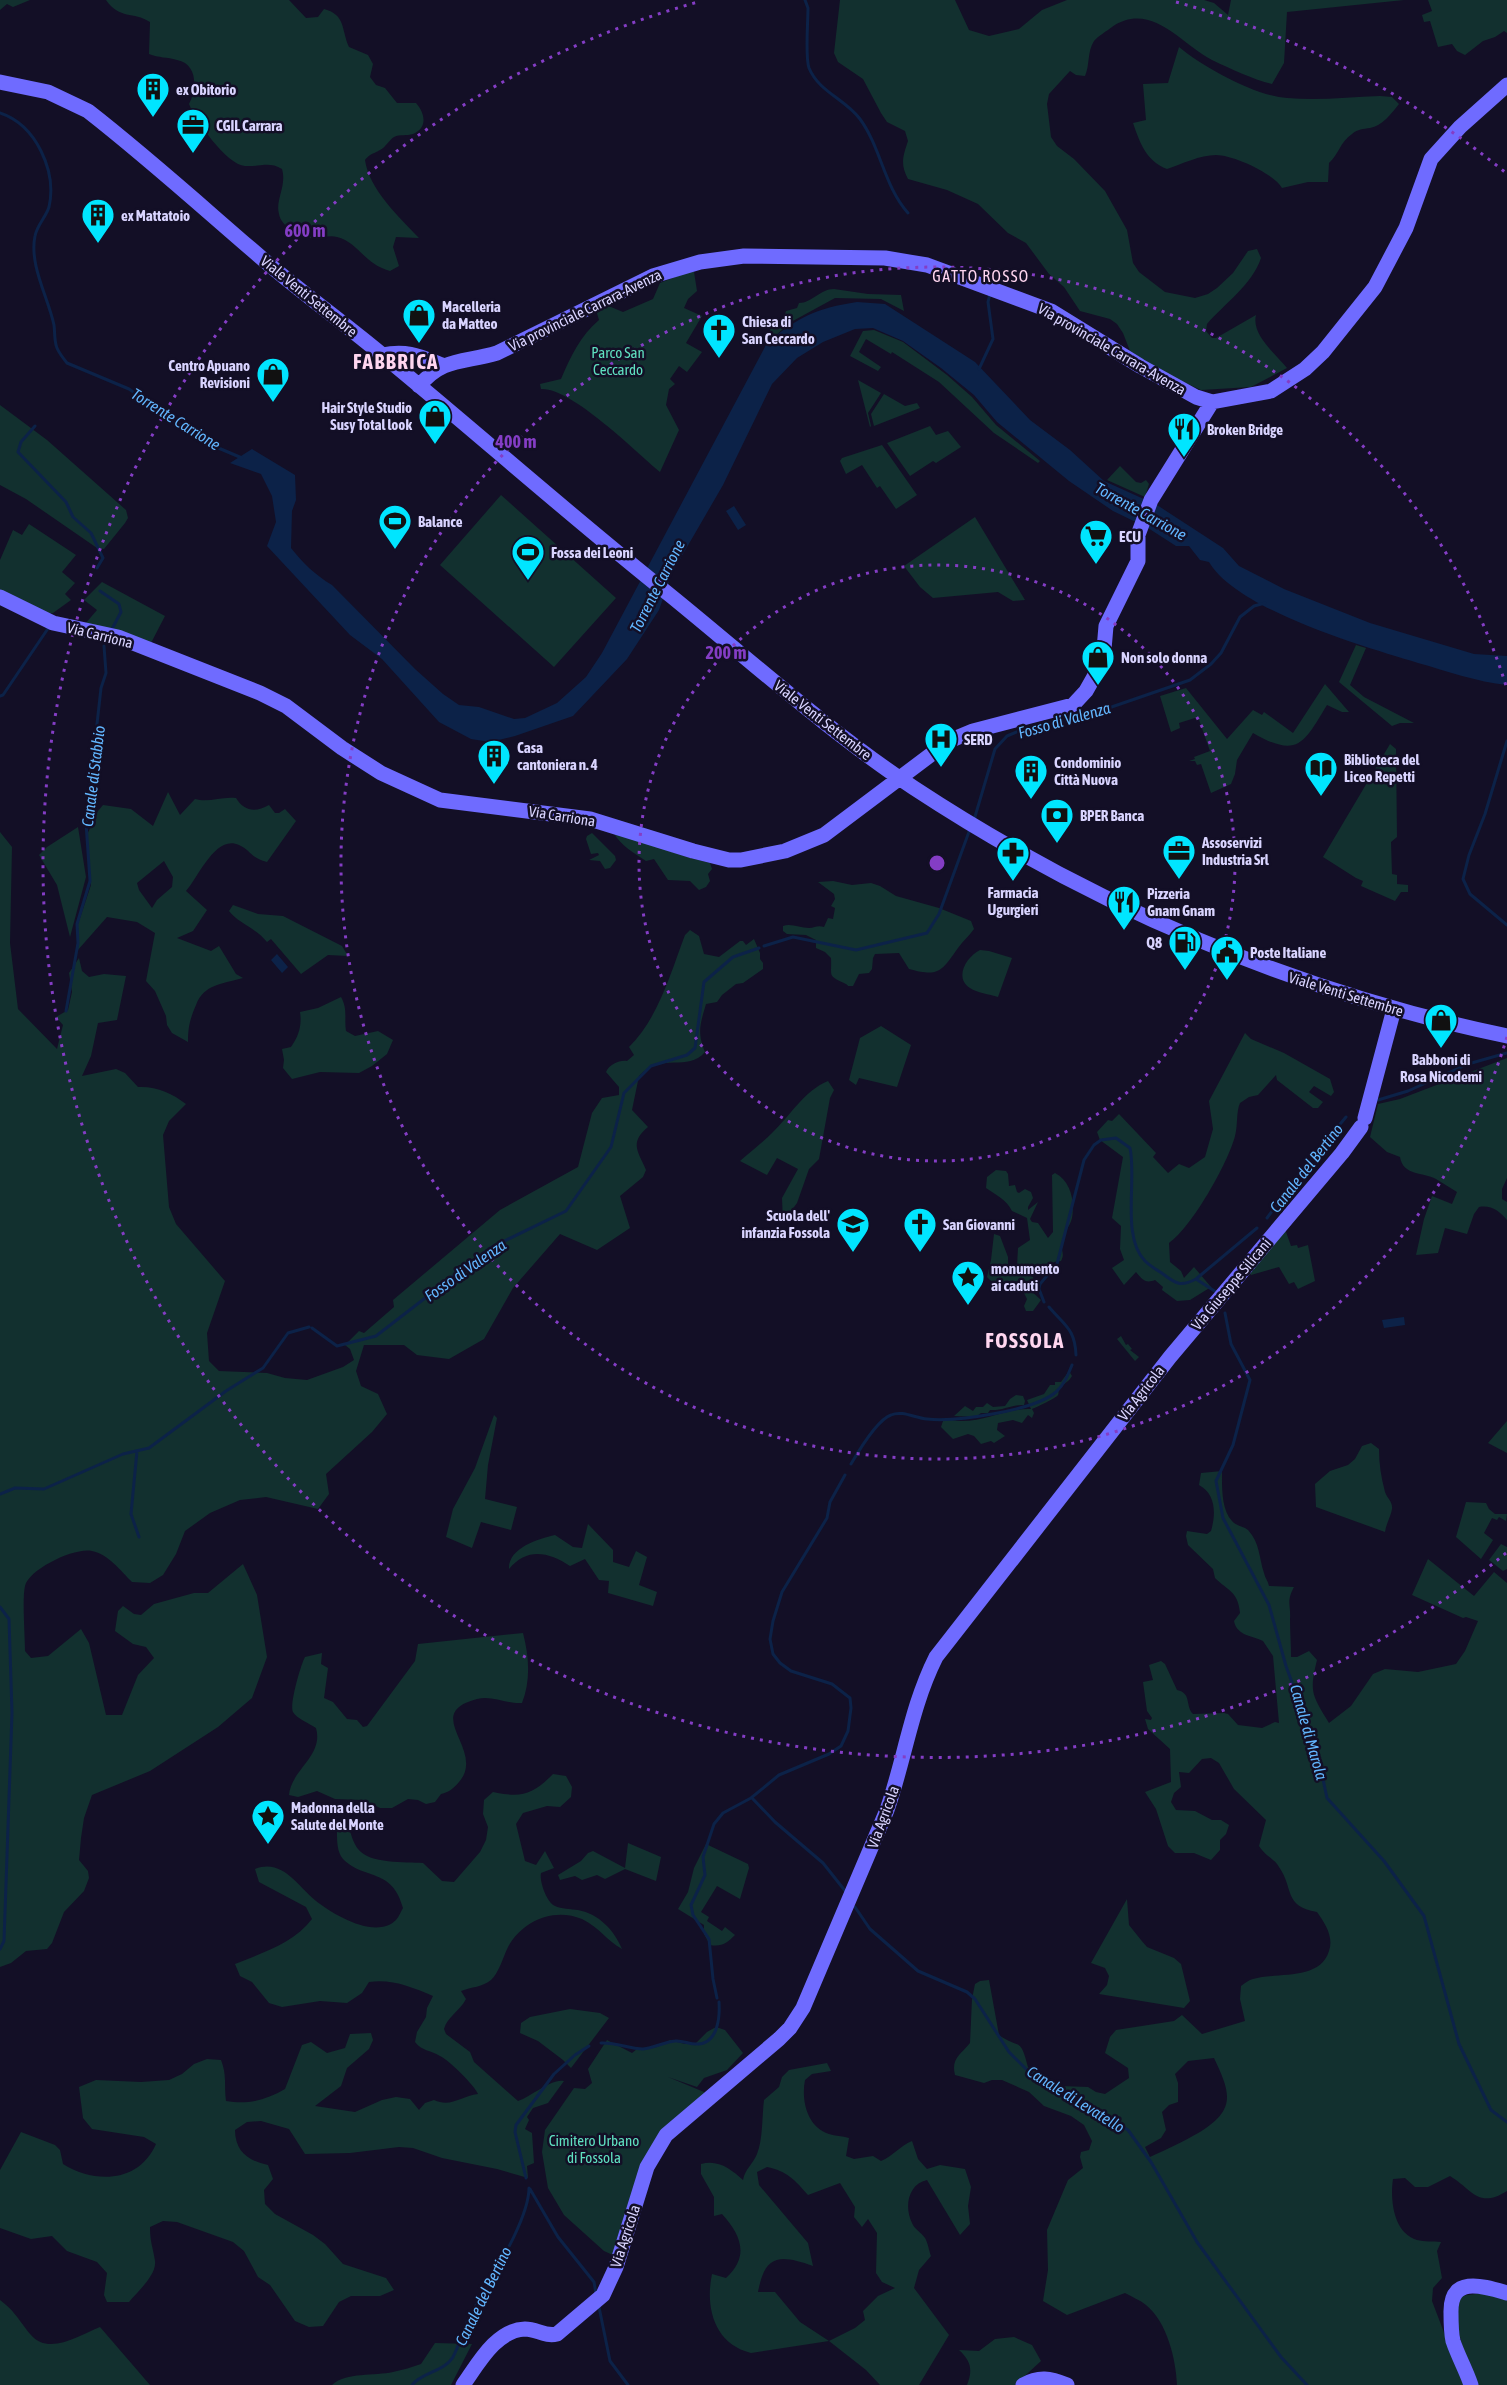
<svg xmlns="http://www.w3.org/2000/svg" width="1507" height="2385" viewBox="0 0 1507 2385" font-family="'Asap Condensed',sans-serif">
<style>
.green{fill:#12302f;fill-rule:evenodd}
.water{fill:#0c2248}
.lines{fill:none;stroke-linecap:round;stroke-linejoin:round}
.stream{stroke:#0c2248;stroke-width:3}
.secondary{stroke:#6f6bff;stroke-width:15}
.ring{fill:none;stroke:#843dc5;stroke-width:3;stroke-dasharray:3 6}
.labels{text-anchor:middle;dominant-baseline:central;stroke-width:5;stroke-linejoin:round;paint-order:stroke}
.poi-label{font-size:15px;font-weight:bold;fill:#d9d4ff;stroke:#130f26;text-anchor:start}
.street-label{font-size:15px;fill:#d9d4ff;stroke:#130f26}
.park-label{font-size:15px;fill:#5fe0c0;stroke:#130f26}
.neighbourhood-label{font-size:16px;letter-spacing:1.5px;fill:#ffd6f0;stroke:#130f26}
.water-label{font-size:16px;font-style:italic;fill:#62b6ff;stroke:#130f26}
.district-label{font-size:21px;font-weight:bold;letter-spacing:1.5px;fill:#ffd6f0;stroke:#130f26}
.centre{fill:#843dc5;stroke:#130f26;stroke-width:3}
.ring-label{font-size:18px;text-anchor:middle;font-weight:bold;fill:#843dc5;stroke:#130f26;stroke-width:5;stroke-linejoin:round;paint-order:stroke}
</style>
<rect width="100%" height="100%" fill="#130f26"/>
<path class="green" d="M0,0h30l-17,7 -6,-3 -7,6z
M106,0h183l17,18 12,-1 6,-8c22,6 17,20 25,38l19,8 5,9 -3,13 6,8 9,3 12,15h19c9,10 12,25 -3,31 -6,2 -13,0 -19,3 -5,3 -8,10 -14,13 -8,5 -8,2 -15,10 4,29 34,57 54,78l-23,-1 -3,10 6,19 -9,5c-26,-7 -32,-29 -53,-34 -9,-3 -17,3 -27,1 -12,-2 -29,-12 -31,-24 -4,-14 8,-28 3,-45 -13,-8 -22,-2 -37,-3 -18,-1 -50,-46 -56,-62 8,-15 9,-40 -12,-44 -10,-3 -18,-2 -28,-6l1,-32c-17,-11 -30,-2 -44,-22z
M840,0h115l14,30 20,6 30,-7 23,-19 25,-10h137l10,3 14,12 3,-15h173l-117,12 -3,51 -12,21c-20,-5 -41,-15 -60,-24 -30,-15 -61,-60 -100,-33 -5,4 -14,9 -18,14 -7,11 -4,24 -9,35l-9,-1 -6,-4 -21,23 -2,10 4,33 6,9 17,13 31,32 22,39 6,33 6,9 26,20 30,6 13,-4 9,-6 16,-15 15,-22 9,-2 4,9c-9,27 -36,45 -54,66l-1,7 6,7h4l40,-23c-5,20 20,39 31,53l-36,19 -50,3 -46,-21 -25,-18 -7,-18 -6,-9 -7,-5 -30,-8 -16,-24 -15,-13 -23,-31 -18,-10 -30,-29 -31,-14 -39,-11c-8,-15 -5,-23 0,-38l-3,-10 -18,-9 -6,-9 -18,-34 -25,-17 -4,-9z
M1428,0h79v33l-3,-2 -9,6 -12,4 -18,14 -8,-4 -5,-7 -14,3 -8,-26 -6,1 -2,-7 10,-4z
M1179,47c24,20 76,49 108,51 31,3 63,-1 93,-2l12,1 7,7c-7,9 -17,22 -29,24 -7,1 -12,1 -18,6 -12,8 -13,20 -23,29l-1,19h-20l-26,6c-9,-15 -49,-33 -66,-33 -16,0 -34,9 -49,14 -21,-8 -27,-26 -34,-46l13,-3 -3,-36 25,-1z
M690,271l4,1 3,19 -9,8 -4,9 18,8 -16,27 16,9 -15,20 -8,-6 -9,13 5,5 -6,5 -3,16 13,25 -19,42c-24,-20 -89,-85 -119,-83l-1,-5 21,-5c10,-23 19,-43 38,-59l-3,-10 10,-5 17,7 30,-13 7,-16z
M834,289l34,5 33,1 3,16 -23,-12 -46,-1 -44,24 -24,21 5,-21 7,1 4,-3 3,-9 11,-3 2,-5c13,0 21,-14 35,-14z
M874,330l29,12 44,33 25,22 24,28 44,36 -2,2 -44,-30 -55,-51 -47,-30 -1,2 -25,-15 -7,13 22,15 -3,4 -28,-15 13,-25z
M858,380l23,13 -13,20 3,13 -1,1z
M884,394l21,12 12,-3 3,5 -46,18 -3,-12z
M0,405l47,35 79,70 2,8 -3,5 -21,26 -7,-1 -71,-49 -26,-14z
M930,426l6,9 12,-4 13,16 -25,16 -3,-2 -23,15 -23,-33z
M882,445l35,50 -21,14 -16,-23 -3,2 -15,-23 -16,9 -6,-13 2,-3z
M1120,466l16,16 5,1 5,-3 3,4 -4,13 -38,-17z
M501,495l115,103 -62,69 -114,-102z
M975,517l50,83 -12,1 -15,-9 -65,6 -13,-11 -16,-21z
M29,524l47,31 -14,17 13,11 -10,11 6,6 -18,13 -7,1 -46,-23v-31l13,-30 9,5z
M102,582l63,34 -14,27 -66,-19 12,-14 -13,-10z
M1356,645l10,3 -16,37 14,12 50,26h-14l-8,3 -53,-44z
M1325,684l24,28h-7l-15,-7c-23,38 -29,54 -74,28l-16,27 -2,14 -4,10 -20,9 -10,-29 -4,1 -2,-4h-6l6,-2 -1,-2 16,-6 -12,-34 -19,6 1,5 -9,4 -11,-36 26,-8 41,51 26,-29 9,5 2,-3 29,21z
M1390,744l6,5 1,88 -6,5 1,32 5,1v9l11,1v7h-7l-6,9 -34,-15 2,-5 -7,-3 -33,-21z
M168,792l12,23 15,-16c14,4 27,-3 41,-1 8,13 19,15 33,7l6,8h4l6,-4 11,12 -29,41c-18,-5 -16,-12 -28,-17 -23,-11 -40,31 -53,46l21,19 -14,21 -16,7 34,13 8,-5 17,28 7,4c-21,6 -39,6 -47,27 -6,14 -8,22 -8,37l-16,-9 -5,-8 -1,-9 -11,-25 -9,-10 9,-48 -18,-11 -30,-5 -30,34v-24l14,-42 -5,-48 12,-26 5,-6 28,4 22,17zM164,861l9,16 -1,10 -15,13 -5,8 -13,-18 -2,-7z
M78,827l8,50 -16,60 -13,-52 -18,-30 8,-8z
M0,832l12,15 -2,96 8,66 39,40 6,-24 -7,-8 12,-7 4,-18 -3,-19 10,-15 3,13 7,6 15,-3 22,2 -9,44 -19,3 -7,33 -9,20 34,-7 9,4 13,14c18,-1 34,6 48,17l-17,17 -6,14 6,72 7,17 49,57 -18,52 2,28 10,10 48,2 18,5 22,2 36,-13 11,-7 -4,-11 -5,-4 14,-14 5,2 30,-26 -1,-7 107,-90 78,-43 14,-54 10,-15 17,-3v-8l-13,-15c4,-8 13,-12 21,-11l7,-6 -5,-8c29,-28 42,-75 56,-112l5,-5 9,6 5,18 15,3 21,-16h3l3,4 8,-6 6,14v6l3,4v6l-20,14 -7,1 -14,11 -5,7 -11,2c-6,21 -9,28 -1,48 -18,21 -42,-1 -66,24l-7,34 16,17c-19,16 -10,24 -2,43l-3,7 -23,19 10,32 -33,22 -37,-16 -47,54 -29,51 -35,20 -32,-4 -13,-10h-40l-8,26 5,15 17,8 9,20 -15,18 -46,42 3,20 -11,15 -52,-12 -26,3 -30,13 -25,18 -9,23 -13,21 -13,8 -18,-1c-11,-11 -24,-28 -40,-31 -17,-4 -63,18 -67,35 -3,13 0,49 0,65l6,7 17,-2 33,-27 8,14 17,72h16l16,-40 16,-17 -8,-11 -13,-3 -18,-13 3,-20 5,-5 11,8 7,1 13,-11 40,-11h14l35,-29 14,31 10,62 -15,41 -34,29 -68,44 -58,24 -8,23 -3,20 -2,22 9,11 1,7 -5,13 -20,21 -12,31 -5,6 -21,2 -15,12 -11,4z
M613,832l74,25 23,6 2,6 -4,5 2,7 -4,6 -7,3 -9,-9 -22,-1 -14,-21 -8,2c-12,-8 -25,-15 -33,-29z
M592,833l23,23 1,4 -6,8 -5,1 -5,-8 -11,-1 10,-5 -1,-2 -7,1 -5,-15 1,-3z
M833,881l19,4 19,-2 9,3 16,10 43,12 32,13 3,8c-5,7 -11,12 -16,19 -17,24 -19,29 -49,21l-10,-16 -24,1 -2,4 -1,11 -3,4 -10,1 -6,12c-9,0 -1,1 -9,-3 -17,-8 -12,-6 -13,-25l-6,-6 -9,-4v-8l-10,-5 -19,-1 -4,-3v-5c8,-3 17,2 26,2 6,0 8,-3 15,-1l4,-9 5,1 2,-11 -4,-2 4,-7 -1,-5 -16,-12z
M233,905l25,9 25,2 59,30 6,10 -20,-1 -27,19 -30,-35 -4,3c-11,-14 -29,-19 -38,-31z
M980,950l9,1 23,7 -14,39c-9,-3 -21,-4 -28,-9 -16,-10 -4,-31 10,-38z
M341,997c7,12 3,22 5,34l9,5 23,-5 15,9 -6,14 -15,12 -13,7 -39,-1 -28,7 -9,-11 1,-8 -2,-11 9,-2c8,-11 11,-22 9,-35l18,-4z
M881,1026l30,19 -14,42 -38,-9 -3,7 -7,-5 11,-42z
M1245,1033l6,6 33,14 46,26 4,13 -3,4 -17,-10 -5,6 14,10 -5,6h-5l-36,-28 -1,-5 -18,20 -9,2 -9,6c-4,9 -2,22 -5,33 -7,27 -43,91 -66,107l1,19 11,9 3,7 10,-11 17,20 -21,13 -13,1 -15,-11 1,-3 -8,-7c-10,4 -13,-1 -19,-8l-12,13 -12,-17 12,-8 -4,-11 1,-23 -9,-8 11,-61 -23,-17 -3,-8 11,-12 4,1 7,-7 37,39 -3,4 15,16 11,-9 10,4 16,-11 8,-28 -4,-28z
M1507,1058v120l-5,11v10l5,3v18c-8,-9 -15,-15 -28,-13l-5,7 -7,20 -22,-6 -7,25 -22,2 8,-36 8,-23 20,8 5,-12c-7,-4 -14,-9 -21,-13 -13,-7 -33,-3 -36,-22l-13,-5 -17,-15 8,-33 22,-5z
M828,1081l6,9 -4,8 -11,61 -10,10 -12,34 -14,19 -1,-24 16,-29 -21,-11 -10,17 -27,-14c10,-9 22,-18 32,-28 19,-18 32,-42 56,-52z
M996,1170l10,1 2,3 1,12 6,-1 2,7 2,1 6,-4 6,3 2,6 -5,9v3l10,-8 -8,17 2,3 6,1 10,15 5,-6 -1,-57 3,-2c16,8 20,29 17,45 -2,9 -10,16 -10,26 -1,7 3,10 -1,17l-7,1 -10,10 -6,-4 -15,6 1,2 3,-1 6,2 1,3 -6,8 13,12 -8,11h-7l-2,-5 3,-7 -4,-8v-7c-13,4 -26,4 -36,-7l4,-17 3,-26 6,2 8,21v10l6,1 3,-2 1,-18 12,-8 -3,-22 -15,-7c-5,-11 -16,-16 -26,-23l1,-11z
M1285,1229l6,17 6,-1 1,3 10,-3 7,36 -17,8 -4,-7 -5,2 -10,-17 -28,8 -2,-3z
M1121,1336l5,9 2,-1 4,5 -2,1 9,7 -4,4 -18,-22z
M1069,1371l3,5c-3,6 -10,8 -13,14 -1,1 0,3 -1,5 -2,3 -21,12 -26,14l2,4 -2,5 -4,-3 -6,8 -9,-3 -15,3 -1,7 8,6 -11,7 -3,-2 -10,3 -7,-8 -6,-2 -15,5 -12,-12 2,-6c7,-3 11,0 19,0 24,0 45,-13 69,-12l-4,-9 17,-6 6,-9h5v-3h6z
M1016,1395l7,1 2,5 -1,4c-11,-1 -22,6 -34,5l-2,3h-7l-5,4 -22,-1 11,-10 8,5 3,-4h7l4,-4 6,4 12,-1 5,-7z
M494,1415l3,3 -9,47 -3,34 32,8 -6,23 -30,-8 -9,26 -26,-11 7,-28 22,-41z
M1507,1421v32l-19,-10z
M1371,1443l8,6c0,15 2,28 6,43 2,6 8,10 7,17 -1,7 -6,15 -7,23l-69,-25 -1,-23 15,-13 18,-6 7,-6 7,-13z
M1222,1471c0,15 -1,38 10,50 4,5 11,5 16,9 12,13 11,28 16,43 1,5 4,8 5,13l25,1c-8,15 -3,17 -4,32 0,13 1,25 1,38h6l12,-6 8,9c-8,32 -5,35 12,63l22,-17 22,-32 12,-5 33,3 38,-8 9,-13 13,-30 -12,-4 -3,1 -51,-23 16,-36 46,37 20,-24 13,11v608c-29,18 -34,-1 -57,-15l-22,11h-13l-10,-9 -12,1c-3,20 0,54 24,61 7,2 16,1 24,2l-4,9 5,27 -9,10 -1,13 32,84h-287c-1,-26 -10,-63 -31,-80 -6,-5 -14,-8 -21,-12l-58,22 -24,-14 5,-31 -1,-40 21,-50 15,-12 -3,-11 1,-5 8,-2 3,-9 -8,-16 -13,-9 -27,-10 -15,-14 -27,-12h-10l-8,3 -29,-8c-4,-16 5,-20 15,-32l2,-44 3,-15 5,-3 9,-1 10,55c21,15 21,1 29,32l10,2 3,13 19,4 28,1 8,5 9,2 24,-16 -1,-10 -23,-15 5,-16 6,-7 58,-9 8,-6 20,19 43,-13 -5,-22 1,-13c4,-3 8,-6 12,-7 24,-7 67,2 76,-28 5,-14 -4,-28 -12,-39 -34,-6 -23,-24 -38,-45 -4,-8 -13,-10 -20,-21l7,-26 -32,-31 -15,-26 -8,-5 -9,1 -13,14 -10,-1 2,15 -7,6 -3,9 5,8 19,1 17,9h9l8,5 -3,9 -6,6v10l-9,10 -17,-7h-19l-7,-7 -12,-37 -11,-17 26,-10 -1,-33 -22,-20 -3,-10 6,1 1,-2 -5,-7 -4,-29 10,-2 -4,-15 12,-4 4,3 12,26c15,3 8,16 16,24l31,-1 4,1 10,11 24,3 13,-6 4,1 -6,-67 -10,-15c-12,-6 -26,-5 -29,-20l6,-8c-2,-22 -12,-22 -25,-35l-2,-9 -25,-24 -2,-9 1,-5 20,3 4,-3c5,-17 5,-37 -12,-46l2,-12zM1214,2058c17,36 22,51 -14,74 -17,10 -33,17 -50,25l-5,-10 16,-9 5,-8 -4,-18 7,-7 9,-3v-19l-3,-9 13,-13z
M1466,1502l20,1 3,6 6,5h12l-1,7 -7,-4 -2,3 -5,-2 -8,15 9,7 -12,19 -25,-22z
M588,1524l25,26v12l16,5 7,-16 11,6 -8,28 18,7 -4,14 -45,-13 1,-12 -10,-1 -14,-21 -15,7c-21,-14 -43,-19 -61,3 -1,-21 29,-30 46,-34l18,12 9,1z
M1501,1544l6,3v22l-4,2 -14,-11z
M523,1633c6,23 8,47 -1,70 -16,1 -30,-8 -45,-4 -57,15 10,51 -18,83 -6,7 -10,10 -18,12l-6,8 -9,2 -8,-4 -10,-1 -16,9h-12l-17,-8 -28,-1 -18,-8 -19,6 -9,-2c2,-25 35,-39 27,-67 -7,-5 -19,-9 -23,-16 -4,-7 8,-48 12,-55l17,-4 -1,11 7,4 -4,30 9,4 14,17 10,1 6,7 4,-1 48,-65 3,-17z
M553,1774l13,2 6,11 -1,10 -11,10 -13,-1 -24,7 -7,11 9,37 11,4 9,-14 9,17 -13,5c-2,8 6,30 14,33 6,3 16,3 23,4 21,4 36,20 44,39 -16,-9 -22,-21 -40,-30 -28,-12 -60,2 -74,28 -5,10 -9,26 -17,33 -8,7 -20,7 -30,11l5,8c-6,12 -19,18 -22,30l2,5 24,18 4,10 44,39c14,-5 34,-23 46,-20l-16,22 -15,5 -6,9 2,3 -4,9 7,4 2,30 -7,3 1,12 -31,-9 -55,-11 -29,-10 -14,-1 -49,6 -45,1 -16,-25 -28,-8 -14,1 -12,8c0,21 13,31 33,35l5,14 -9,11 1,14 10,10 38,21 12,9 18,20 43,14 8,12 -14,6h-29l-12,6 -16,24 -14,1 -14,-6 -25,-36 -12,-8 -14,-26 -11,-9 -56,-20 -14,-1 -13,6c0,16 3,20 5,34 2,14 -18,31 -26,41h-22l-3,-7 3,-22 -10,-11 -30,-11 -15,-15 -21,3 -31,-11v-58l21,-38 34,13 5,5 3,14c32,20 76,19 93,-20l-12,-7 -52,-8 -9,-11 -4,-31 17,-7 45,2 28,-2 13,-6 12,-10 13,-5 14,1c6,15 3,25 5,41 22,4 40,-1 59,-12l17,-44 9,-3 16,11 18,-5 5,-14 21,-1 2,7 -4,9 -22,19 -6,18 -26,20 40,6 27,-12 14,-3 14,2 9,11 6,-7 9,-3c17,8 27,-4 44,-6 -3,-8 -29,-34 -38,-38 -10,-6 -18,-5 -25,-14l2,-10 9,-15 1,-9 6,-12c-22,-9 -40,-17 -64,-14l-7,11 -15,10 -27,-2 -38,6 -13,-4 -17,-21 -12,-6 -5,-12c27,-11 59,-21 77,-45l-6,-12 -47,-25 -4,-13c28,-11 43,18 61,32 18,14 60,39 80,19 3,-3 5,-9 7,-12 -11,-41 -38,-27 -60,-49 -6,-7 -6,-18 -6,-27l11,-6c3,7 5,17 10,23 11,15 48,13 65,14l19,18 12,1 26,-30 6,-12 2,-13 -5,-13 1,-14 9,-8c29,6 39,3 60,-18z
M628,1843l33,14 -5,24 -31,-12 -20,10 -8,-4 -15,5 -7,-4 -15,4 -2,-5 23,-14 7,-8 5,-2 32,17z
M706,1844l42,20 1,4 -9,31 -23,-13 -16,26 8,5 -2,4 15,10 3,-4 10,8c-8,8 -13,12 -25,10l-6,-11v-9l-26,-16 10,-17 6,-24z
M1127,1899l2,26 12,15 6,7 27,11 7,6 9,37 -6,7 -85,-14 8,-9 2,-9 -4,-8 -14,-5z
M570,2009l30,4 9,5 -38,50 -8,-8 -25,-19 -18,-8 1,-10 9,-6z
M716,2027l9,3 18,23 -16,17 -23,8 -7,9 -29,-10 36,15 2,7 -32,24 -59,133 -11,-5 -40,-36 -16,-27 -6,-36 3,-22 29,-42 11,1 7,-6 -4,-14 19,-29 25,13 5,-4 20,-2 13,-7 15,4 11,-1 11,-11z
M827,2063l4,8 -19,3 -7,6c-4,20 2,47 24,54 6,2 13,2 20,4l-3,18 8,3 19,-3 8,5c12,-5 19,-15 31,-20l6,18 9,10 13,-4 25,4 6,18 -3,19 2,18 -10,11 -33,-55c-19,4 -23,27 -15,43 2,6 9,9 13,15 3,5 4,13 6,18l-12,14 -5,18 35,47 -30,50h-39l-14,-15 -37,-29 -78,12c-37,-9 -46,-46 -39,-79l14,4c24,-22 15,-43 -4,-64l-8,2v-19l-13,-23v-10c17,-5 30,5 42,16 2,-11 10,-16 14,-26 6,-14 5,-39 7,-54l15,-13 3,-10 7,-7zM767,2167c20,4 28,13 41,28l32,-12 15,24 -1,10 8,10 6,-8 9,14 -1,40 6,9 13,6 -17,8 -15,15 2,9 -10,8 -26,13 -29,-19 -25,-30h-17c7,-39 23,-37 55,-26l-5,-23 -49,-58 -2,-13z
M1482,2293l25,7v85h-30c-10,-27 -27,-60 -16,-89z
M0,2300c16,12 19,21 31,35 18,21 49,0 69,-8l50,58h-150z
M1014,2337l18,8 9,16 -26,24h-48c6,-15 4,-24 -8,-35l20,1 16,-12z
M435,2343l37,1 -21,41h-119c14,-13 43,-9 61,-13 10,-2 19,-5 28,-8z"/>
<path class="water" d="M857,302l28,2 90,58 55,58 40,30 34,31 53,24 66,43 16,18 45,23 86,34 104,31 33,2v29c-30,-3 -60,-14 -89,-22 -53,-16 -181,-53 -209,-101l-9,-2 -11,-14h-13l-28,-18 -35,-17 -44,-30 -72,-59 -23,-27 -33,-27 -38,-27 -30,-13 -18,1 -32,13 -26,16 -25,26 -49,101 -51,88 -13,37 -32,49 -54,57 -58,20 -25,6 -19,-3 -32,-17 -57,-63 -32,-24 -83,-89 9,-24 -4,-26 -11,-22 -31,-11 22,-14 43,26 1,25 -4,11 -1,37c12,15 24,27 41,37l83,84 28,25 16,11 20,2 35,12 11,-1 32,-15 29,-26 16,-24 165,-310c31,-26 50,-35 90,-41z
M734,506l12,19 -8,5 -12,-19z
M277,954l11,13 -6,6 -11,-13z
M1404,1317l1,8 -21,3 -2,-8z"/>
<g class="lines">
<path class="stream" d="M805,0l3,8c0,14 -3,49 1,60 10,24 36,31 51,51 21,29 24,67 48,94
M0,113c36,12 57,58 49,94 -3,10 -12,18 -14,29 -6,29 13,61 19,89 1,7 0,16 3,23 2,5 6,10 10,15l62,26 80,55 33,14
M979,369l14,-30 -5,-37 2,-8
M35,426l-14,16 -3,10 48,50 7,15 18,16 12,25 -6,10
M100,591l19,13 2,8 -9,17
M0,696l3,-1 46,-68
M1507,741l-22,73 -16,41 -6,24 7,15 37,31
M974,820l21,-71 12,-13 14,-6 76,-18 93,-32 21,-16 10,-11 19,-36 14,-11 11,-3
M764,946l29,-9 63,13 71,-17 12,-19 31,-85
M66,1011l12,-68 -1,-19 13,-43 -4,-58 15,-135 5,-15 -2,-27
M1378,1100l30,-9 60,-27 39,-11
M1267,1218l39,-53 40,-48
M1196,1279l20,13
M1044,1302l-5,-13 1,-5 17,-20 27,-104 10,-15 7,-5 15,-2 14,10c7,31 -9,89 15,113 5,5 12,9 18,13 13,10 18,13 33,5l61,-51
M1049,1307c16,19 26,22 27,48
M1225,1313l6,31 19,36 -17,65 -17,36 7,37 46,87 17,61 31,85 10,47 57,63 40,55 35,128 32,66 16,12
M312,1328l25,18 39,-10 114,-88 76,-37 45,-64 13,-54 27,-27 36,-11 8,-7 9,-66 29,-25 26,-9
M137,1451l-6,63 8,23
M851,1464c7,-12 26,-44 40,-49 11,-5 24,3 36,4 28,3 107,-8 129,-27 8,-7 12,-17 16,-27
M0,1494l15,-6 29,1 79,-35 26,-6 77,-57 37,-23 25,-35 21,-6
M0,1607l9,12 3,94 -8,228 -4,8
M752,1798l23,24 48,41 23,29
M855,1907l15,22 48,42 49,21 8,7 34,53 17,17 102,61 23,32 46,80 84,115 26,28
M717,1998l-4,-19 -4,-40 -16,-24 -2,-10 14,-30 -2,-18 11,-33 9,-11 28,-15 28,-23 50,-21 12,-8 7,-15 3,-23 -1,-10 -18,-14 -41,-13 -11,-8 -7,-9 -3,-15 3,-18 9,-29 45,-74 3,-16 15,-27
M601,2043c15,-1 28,6 42,6 11,-1 21,-7 32,-8 8,-1 15,4 23,3 20,-1 22,-27 21,-42
M526,2178l-11,-46 1,-7 38,-51 21,-19 14,-9
M530,2189l28,48 36,45 2,12
M599,2307l11,54 18,24
M412,2385c10,-13 32,-13 41,-28 6,-11 10,-27 16,-39 16,-31 60,-96 60,-130"/>
<path class="secondary" d="M0,82l48,10 40,19c63,49 123,104 184,156 37,31 77,60 114,91 96,79 188,161 285,238 80,65 157,135 243,192 181,119 382,204 593,248
M382,355c25,-5 37,1 60,10
M419,386c24,-29 45,-23 78,-33l156,-77 47,-14 44,-6 141,2 42,7 124,46 89,55 56,31 16,5 59,-11 34,-22 18,-17 52,-65 31,-59 25,-69 29,-32 47,-42
M0,597l53,26 65,14 142,56 26,13 56,42 39,25 59,27 150,19 103,32 36,9h12l44,-9 39,-16 125,-94 24,-10 100,-26 13,-14 17,-30 3,-35 32,-65v-26l13,-35 61,-98
M1365,1118l29,-109
M463,2385c15,-21 33,-55 62,-56 12,0 20,8 32,5l46,-39 13,-28 31,-100 19,-32 113,-96 11,-11 13,-20 84,-198c18,-52 24,-103 49,-153l234,-300 172,-204 19,-26
M1023,2385c16,-9 27,-7 44,0
M1471,2385c-5,-15 -13,-29 -18,-44 -2,-9 -2,-19 -2,-28 -1,-38 32,-27 56,-20"/>
</g>
<g class="ring">
<circle cx="937" cy="863" r="298"/>
<path d="M1507 1037A596 596 0 1 1 1507 689"/>
<path d="M1506 1553A894 894 0 1 1 698 2M1176 2A894 894 0 0 1 1506 173"/>
</g>
<defs>
<symbol id="building-pin" viewBox="-11 -11 22 30"><path d="M0 17L-7.5 6A9.5 9.5 0 1 1 7.5 6Z" fill="#00e5ff" stroke="#130f26"/><path d="M-4-6H4V6H1V3H-1V6H-4ZM-2.5-4.3h1.7v1.8h-1.7ZM.8-4.3h1.7v1.8H.8ZM-2.5-1h1.7V.8h-1.7ZM.8-1h1.7V.8H.8Z" fill="#111"/></symbol>
<symbol id="office-pin" viewBox="-11 -11 22 30"><path d="M0 17L-7.5 6A9.5 9.5 0 1 1 7.5 6Z" fill="#00e5ff" stroke="#130f26"/><path d="M-6-3h4V-5.5h4V-3h4V5H-6ZM-1-4.5V-3h2v-1.5ZM-6 0V1H6V0Z" fill="#111"/></symbol>
<symbol id="shop-pin" viewBox="-11 -11 22 30"><path d="M0 17L-7.5 6A9.5 9.5 0 1 1 7.5 6Z" fill="#00e5ff" stroke="#130f26"/><path d="M-5-2.5h2.3a2.7 3.5 0 0 1 5.4 0H5L5.5 6h-11ZM-1.5-2.5h3a1.5 2.3 0 0 0-3 0Z" fill="#111"/></symbol>
<symbol id="church-pin" viewBox="-11 -11 22 30"><path d="M0 17L-7.5 6A9.5 9.5 0 1 1 7.5 6Z" fill="#00e5ff" stroke="#130f26"/><path d="M-1.2-6h2.4v3.5h3.3v2.4h-3.3V6h-2.4V-.1h-3.3v-2.4h3.3Z" fill="#111"/></symbol>
<symbol id="restaurant-pin" viewBox="-11 -11 22 30"><path d="M0 17L-7.5 6A9.5 9.5 0 1 1 7.5 6Z" fill="#00e5ff" stroke="#130f26"/><path d="M-5-6h1v4h1v-4h1v4h1v-4h1v5L-1.5 .5V6h-2V.5L-5-1ZM5-6V6H3V1.5H1.5Q1.5-4 5-6Z" fill="#111"/></symbol>
<symbol id="stadium-pin" viewBox="-11 -11 22 30"><path d="M0 17L-7.5 6A9.5 9.5 0 1 1 7.5 6Z" fill="#00e5ff" stroke="#130f26"/><path d="M0-5a6.5 5 0 1 0 0 10a6.5 5 0 1 0 0-10ZM-3.5-1.8h7v3.6h-7Z" fill="#111"/></symbol>
<symbol id="supermarket-pin" viewBox="-11 -11 22 30"><path d="M0 17L-7.5 6A9.5 9.5 0 1 1 7.5 6Z" fill="#00e5ff" stroke="#130f26"/><path d="M-6-5.5h2.5l.6 2H6L4.5 2H-2.5L-4.4-4H-6ZM-1.5 3.2a1.3 1.3 0 1 0 .1 0ZM3 3.2a1.3 1.3 0 1 0 .1 0Z" fill="#111"/></symbol>
<symbol id="hospital-pin" viewBox="-11 -11 22 30"><path d="M0 17L-7.5 6A9.5 9.5 0 1 1 7.5 6Z" fill="#00e5ff" stroke="#130f26"/><path d="M-5-5h3v3.5h4V-5h3V5h-3V1.5h-4V5h-3Z" fill="#111"/></symbol>
<symbol id="library-pin" viewBox="-11 -11 22 30"><path d="M0 17L-7.5 6A9.5 9.5 0 1 1 7.5 6Z" fill="#00e5ff" stroke="#130f26"/><path d="M-6-4Q-3-5.5-.7-3.5V5Q-3 3-6 4ZM6-4Q3-5.5 .7-3.5V5Q3 3 6 4Z" fill="#111"/></symbol>
<symbol id="bank-pin" viewBox="-11 -11 22 30"><path d="M0 17L-7.5 6A9.5 9.5 0 1 1 7.5 6Z" fill="#00e5ff" stroke="#130f26"/><path d="M-6-4H6V4H-6ZM0-2.3a2.3 2.3 0 1 0 0 4.6a2.3 2.3 0 1 0 0-4.6Z" fill="#111"/></symbol>
<symbol id="pharmacy-pin" viewBox="-11 -11 22 30"><path d="M0 17L-7.5 6A9.5 9.5 0 1 1 7.5 6Z" fill="#00e5ff" stroke="#130f26"/><path d="M-2-6h4v4h4v4h-4v4h-4v-4h-4v-4h4Z" fill="#111"/></symbol>
<symbol id="fuel-pin" viewBox="-11 -11 22 30"><path d="M0 17L-7.5 6A9.5 9.5 0 1 1 7.5 6Z" fill="#00e5ff" stroke="#130f26"/><path d="M-5.5-6h7V0h2V4h1.3V-2.5L3-4.5l.8-.8L6-3V5H2.5V1h-1V6h-7ZM-4.2-4.7v3.2H.2V-4.7Z" fill="#111"/></symbol>
<symbol id="civic-pin" viewBox="-11 -11 22 30"><path d="M0 17L-7.5 6A9.5 9.5 0 1 1 7.5 6Z" fill="#00e5ff" stroke="#130f26"/><path d="M-.6-6.5H3V-4.5H.6V-3L4-1V1h2V6H-6V1h2V-1L-.6-3ZM-1.2 2.5V6h2.4V2.5Z" fill="#111"/></symbol>
<symbol id="school-pin" viewBox="-11 -11 22 30"><path d="M0 17L-7.5 6A9.5 9.5 0 1 1 7.5 6Z" fill="#00e5ff" stroke="#130f26"/><path d="M0-5L7-2L0 1L-7-2ZM-4 1L0 2.5L4 1V4Q0 6-4 4Z" fill="#111"/></symbol>
<symbol id="sight-pin" viewBox="-11 -11 22 30"><path d="M0 17L-7.5 6A9.5 9.5 0 1 1 7.5 6Z" fill="#00e5ff" stroke="#130f26"/><path d="M0-6L1.8-2.2L6-1.7L2.9 1.2L3.7 5.4L0 3.3L-3.7 5.4L-2.9 1.2L-6-1.7L-1.8-2.2Z" fill="#111"/></symbol>
</defs>
<g fill-rule="evenodd">
<use href="#building-pin" x="134" y="70" width="38" height="52"/>
<use href="#office-pin" x="174" y="106" width="38" height="52"/>
<use href="#building-pin" x="79" y="196" width="38" height="52"/>
<use href="#shop-pin" x="400" y="296" width="38" height="52"/>
<use href="#church-pin" x="700" y="311" width="38" height="52"/>
<use href="#shop-pin" x="254" y="355" width="38" height="52"/>
<use href="#shop-pin" x="416" y="397" width="38" height="52"/>
<use href="#restaurant-pin" x="1165" y="410" width="38" height="52"/>
<use href="#stadium-pin" x="376" y="502" width="38" height="52"/>
<use href="#supermarket-pin" x="1077" y="517" width="38" height="52"/>
<use href="#stadium-pin" x="509" y="533" width="38" height="52"/>
<use href="#shop-pin" x="1079" y="638" width="38" height="52"/>
<use href="#hospital-pin" x="922" y="720" width="38" height="52"/>
<use href="#building-pin" x="475" y="737" width="38" height="52"/>
<use href="#library-pin" x="1302" y="749" width="38" height="52"/>
<use href="#building-pin" x="1012" y="752" width="38" height="52"/>
<use href="#bank-pin" x="1038" y="796" width="38" height="52"/>
<use href="#office-pin" x="1160" y="832" width="38" height="52"/>
<use href="#pharmacy-pin" x="994" y="834" width="38" height="52"/>
<use href="#restaurant-pin" x="1105" y="883" width="38" height="52"/>
<use href="#fuel-pin" x="1166" y="923" width="38" height="52"/>
<use href="#civic-pin" x="1208" y="933" width="38" height="52"/>
<use href="#shop-pin" x="1422" y="1001" width="38" height="52"/>
<use href="#school-pin" x="834" y="1205" width="38" height="52"/>
<use href="#church-pin" x="901" y="1205" width="38" height="52"/>
<use href="#sight-pin" x="949" y="1258" width="38" height="52"/>
<use href="#sight-pin" x="249" y="1797" width="38" height="52"/>
</g>
<g class="labels">
<g class="poi-label">
<text x="176" y="89">ex Obitorio</text>
<text x="216" y="125">CGIL Carrara</text>
<text x="121" y="215">ex Mattatoio</text>
<text x="442" y="306">Macelleria<tspan x="442" dy="17">da Matteo</tspan></text>
<text x="742" y="321">Chiesa di<tspan x="742" dy="17">San Ceccardo</tspan></text>
<text x="250" y="365" text-anchor="end">Centro Apuano<tspan x="250" dy="17">Revisioni</tspan></text>
<text x="412" y="407" text-anchor="end">Hair Style Studio<tspan x="412" dy="17">Susy Total look</tspan></text>
<text x="1207" y="429">Broken Bridge</text>
<text x="418" y="521">Balance</text>
<text x="1119" y="536">ECU</text>
<text x="551" y="552">Fossa dei Leoni</text>
<text x="1121" y="657">Non solo donna</text>
<text x="964" y="739">SERD</text>
<text x="517" y="747">Casa<tspan x="517" dy="17">cantoniera n. 4</tspan></text>
<text x="1344" y="759">Biblioteca del<tspan x="1344" dy="17">Liceo Repetti</tspan></text>
<text x="1054" y="762">Condominio<tspan x="1054" dy="17">Città Nuova</tspan></text>
<text x="1080" y="815">BPER Banca</text>
<text x="1202" y="842">Assoservizi<tspan x="1202" dy="17">Industria Srl</tspan></text>
<text x="1013" y="892" text-anchor="middle">Farmacia<tspan x="1013" dy="17">Ugurgieri</tspan></text>
<text x="1147" y="893">Pizzeria<tspan x="1147" dy="17">Gnam Gnam</tspan></text>
<text x="1162" y="942" text-anchor="end">Q8</text>
<text x="1250" y="952">Poste Italiane</text>
<text x="1441" y="1059" text-anchor="middle">Babboni di<tspan x="1441" dy="17">Rosa Nicodemi</tspan></text>
<text x="830" y="1215" text-anchor="end">Scuola dell'<tspan x="830" dy="17">infanzia Fossola</tspan></text>
<text x="943" y="1224">San Giovanni</text>
<text x="991" y="1268">monumento<tspan x="991" dy="17">ai caduti</tspan></text>
<text x="291" y="1807">Madonna della<tspan x="291" dy="17">Salute del Monte</tspan></text>
</g>
<g class="street-label">
<text transform="translate(309 296) rotate(39)">Viale Venti Settembre</text>
<text transform="translate(585 310) rotate(-26)">Via provinciale Carrara-Avenza</text>
<text transform="translate(1112 349) rotate(30)">Via provinciale Carrara-Avenza</text>
<text transform="translate(100 635) rotate(14)">Via Carriona</text>
<text transform="translate(823 720) rotate(38)">Viale Venti Settembre</text>
<text transform="translate(562 816) rotate(9)">Via Carriona</text>
<text transform="translate(1346 994) rotate(17)">Viale Venti Settembre</text>
<text transform="translate(1231 1284) rotate(-50)">Via Giuseppe Silicani</text>
<text transform="translate(1141 1393) rotate(-52)">Via Agricola</text>
<text transform="translate(883 1817) rotate(-70)">Via Agricola</text>
<text transform="translate(625 2236) rotate(-72)">Via Agricola</text>
</g>
<g class="park-label">
<text x="618" y="352">Parco San<tspan x="618" dy="17">Ceccardo</tspan></text>
<text x="594" y="2140">Cimitero Urbano<tspan x="594" dy="17">di Fossola</tspan></text>
</g>
<g class="neighbourhood-label">
<text x="981" y="276">GATTO ROSSO</text>
</g>
<g class="water-label">
<text transform="translate(176 419) rotate(32)">Torrente Carrione</text>
<text transform="translate(1141 511) rotate(29)">Torrente Carrione</text>
<text transform="translate(657 586) rotate(-63)">Torrente Carrione</text>
<text transform="translate(1064 720) rotate(-16)">Fosso di Valenza</text>
<text transform="translate(93 776) rotate(-83)">Canale di Stabbio</text>
<text transform="translate(1306 1168) rotate(-52)">Canale del Bertino</text>
<text transform="translate(465 1270) rotate(-35)">Fosso di Valenza</text>
<text transform="translate(1309 1732) rotate(74)">Canale di Marola</text>
<text transform="translate(1076 2099) rotate(32)">Canale di Levatello</text>
<text transform="translate(483 2296) rotate(-64)">Canale del Bertino</text>
</g>
<g class="district-label">
<text x="396" y="361">FABBRICA</text>
<text x="1025" y="1340">FOSSOLA</text>
</g>
</g>
<circle cx="937" cy="863" r="9" class="centre"/>
<g class="ring-label">
<text x="305" y="237">600 m</text>
<text x="516" y="448">400 m</text>
<text x="726" y="659">200 m</text>
</g>
</svg>
